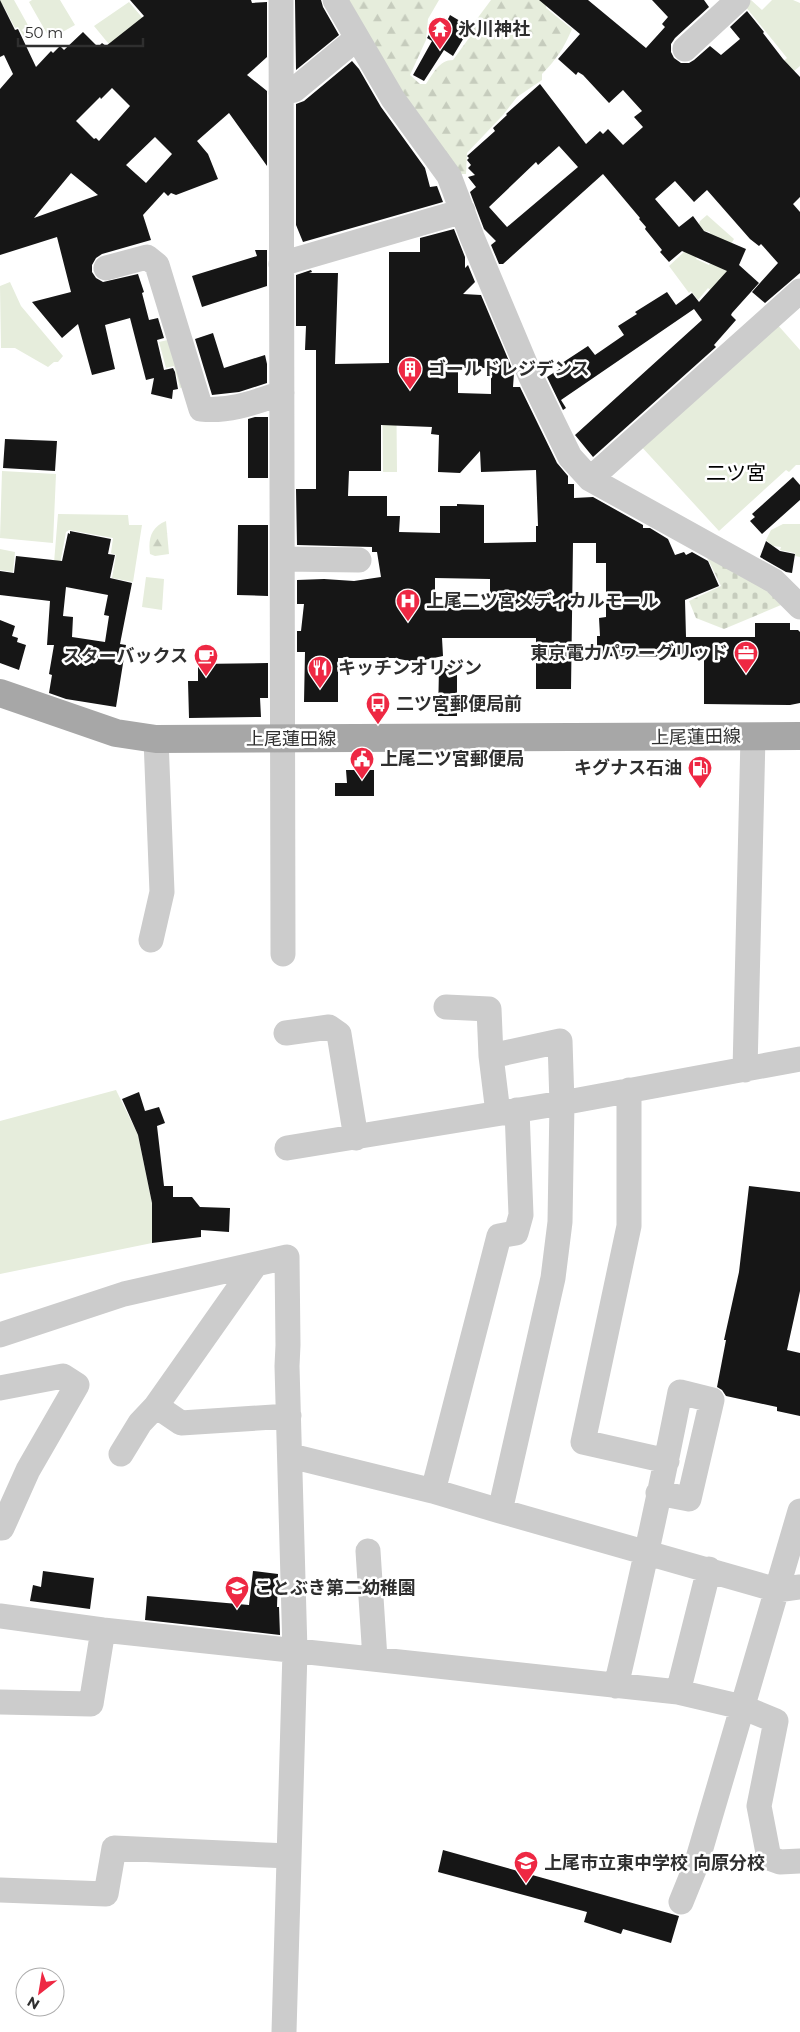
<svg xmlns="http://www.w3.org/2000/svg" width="800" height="2032" viewBox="0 0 800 2032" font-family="Montserrat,'Noto Sans JP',sans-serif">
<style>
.green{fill:#e6eddc}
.forest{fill:url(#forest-firs)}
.cemetery{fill:url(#cemetery-stones)}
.building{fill:#161616;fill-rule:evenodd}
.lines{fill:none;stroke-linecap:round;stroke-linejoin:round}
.minor{stroke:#ccc;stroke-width:25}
.major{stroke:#a7a7a7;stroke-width:28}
.labels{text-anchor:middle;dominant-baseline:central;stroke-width:5;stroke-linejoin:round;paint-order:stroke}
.poi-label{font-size:18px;font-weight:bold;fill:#2f2f2f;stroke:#fff;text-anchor:start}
.street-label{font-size:18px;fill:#2f2f2f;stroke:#fff}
.quarter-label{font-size:20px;fill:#000;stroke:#fff}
</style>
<defs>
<pattern id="forest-firs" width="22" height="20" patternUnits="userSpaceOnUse" patternTransform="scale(1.25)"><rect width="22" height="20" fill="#e6eddc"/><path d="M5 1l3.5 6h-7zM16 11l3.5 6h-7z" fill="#c6ccbd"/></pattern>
<pattern id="cemetery-stones" width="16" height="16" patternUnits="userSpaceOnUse" patternTransform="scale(1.25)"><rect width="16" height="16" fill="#e6eddc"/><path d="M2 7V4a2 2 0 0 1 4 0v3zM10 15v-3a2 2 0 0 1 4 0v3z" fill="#c6ccbd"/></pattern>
</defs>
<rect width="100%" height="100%" fill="#fff"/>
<path class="green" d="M0,0h14l20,36 -8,4 -8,-13 -3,1 -12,-23 -3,1z
M32,0h28l15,25 -25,14 -21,-37z
M751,0l11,10 10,-10h21l7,3v63l-27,23 -9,-10 23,-21 -42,-52z
M129,2l45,53 -19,45 -61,-74z
M707,215l27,24 -3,5 -21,-10v-2l-13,-3 3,-8z
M685,251l12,5 -1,3 13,6 2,-3 23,7 -19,25 -7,-6 -10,12 -7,-9 -2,2 -20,-27z
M10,282l11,24 42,50 -5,6h-4l-6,5 -33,-19h-14l-1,-62z
M776,323l24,27v115h-4l-7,7 -3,-2 -67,61 -80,-87z
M176,338l12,48 -8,2 -6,-22 -8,2 -7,-26z
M382,364h14l1,108h-14z
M2,471l54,3 -3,69 -53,-5z
M58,514l70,1 1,10h13l-9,57 -21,-4 4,-23 -5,-2 2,-15 -44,-8 -3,2 -6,32 -6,-1z
M783,524h17v33l-5,-1v-3l-15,-3 1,-3 -8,-1 -7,-6 5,-10z
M0,549l15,3 -2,20 -13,-2z
M146,577l18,2 -2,31 -20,-3z
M116,1090l22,45 14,68v40l-152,31v-153z"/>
<path class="forest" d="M340,0h99l-11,19 -2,21 -16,35 10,9h6c7,-10 13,-24 27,-24l16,-22 -1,-7 23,-31h56l-1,8 26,21c-8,19 -16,31 -30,45v6l-25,17 -14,18 -36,38 -1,21h-13z
M166,521l3,33 -14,2 -5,-2c-2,-15 1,-27 16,-33z"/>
<path class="cemetery" d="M706,555l54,25 21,25 -57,24 -28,-11 -7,-17 32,-15z"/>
<path class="building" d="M0,0l15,30 3,-1 18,38 15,-16 2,2 7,-7 4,4 19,-18 15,15 4,-4 4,3 38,-30 -14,-16h121l1,3 15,-1v55l-20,18 20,16v75l-38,-53 -32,28 11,13 10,25 -42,16 -5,-2 -3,3 -4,-4 -21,23 8,25 -49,14 -6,4 -4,7v7l4,6 7,4 35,-8 6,18 -2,1 7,27 9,-2 6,20 -7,2 7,30 9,-2 2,4 3,17 -5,1 -1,9 -21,-5 3,-16 -8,2 -16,-62 -25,7 10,44 -23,6 -14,-51 -16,14 -30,-36 39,-10 -14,-55 -57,18v-166l13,-15 -9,-19 -4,2zM112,88l18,18 -31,35 -3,-3 -2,1 -18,-18 24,-24 1,2zM155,137l17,17 -26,29 -20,-18zM71,173l27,22 -64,23z
M295,0h26l2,7 16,28 -43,35z
M539,0h49l58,48 19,-21 -3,-3 6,-7 -16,-17h52l5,7 -34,31 -4,6v8l3,6 7,5h8l5,-3 16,-14 11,9 19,-16 -10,-12 17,-16 17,21 -1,1 20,26 17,18v120l-7,7 7,8v61l-35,30 -13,-11 26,-29 -17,-19 -2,2 -9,-7 -43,-49 -13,12 -19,-21 -20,18 24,28 14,-11 11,15 42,18 -7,16 20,18 -27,30 -1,2 5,5 -22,25 2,2 -123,110 -18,-22 127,-115 -8,-11 -133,91 5,8 -3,2 -16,-33 14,-9 -2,-3 29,-19 7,9 29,-20 -6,-9 19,-12 -2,-2 32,-20 9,13 16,-12 7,9 28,-31 -45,-20 -13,11 -9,-10 2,-2 -17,-21 1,-2 -7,-8 1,-1 -37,-44 -100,90h-4l-8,-19 5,-4 -12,-12 -14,-37 6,-5 -8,-10 7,-2 -7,-7 3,-3 -4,-5 2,-2 -2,-2 28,-25 -2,-3 14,-13 -1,-1 34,-30 46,60 14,-13 3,3 5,-5 15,16 20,-18 -9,-10 8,-6 -19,-21 -14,13 -26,-28 -5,-3 -2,3 -18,-16 22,-25zM559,146l19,21 -71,60 -18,-20 47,-45 2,3z
M450,15l15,9 -5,10 5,2 -12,20 -9,-6 -20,31 -11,-6 19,-34 -5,-3 12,-21 8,4z
M352,61l7,8 22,38 44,61 5,19 7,-1 6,16 -140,40 -7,-17v-121l8,-3z
M454,229l11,28v11l3,-3 7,17 -12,12 18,1 33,78 -1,14h7l37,76 11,13v8h6v14l19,-1 50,28v3h7l18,11 7,16 9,-3 2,3 6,-3 16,9 11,25 -34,14 1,37h69v-14h35v7h8l2,2v71l-10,2 -86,-1v-47l-107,-1v-20h3l-1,-18 7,-1v-54h-10v-20h-23l-2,146h-35v-51h-94l1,18 -28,6 -21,-4h-56v44h-34l1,-50h-8v-21h4l3,-27h-7v-24l27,-1 30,2 27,-4 -4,-25h-5v-5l-75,-2 -1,-56h20v-139h-11l1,-24h-10v-51l15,-5 1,2 -3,1h29l-3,91 54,-1v-111h31v-14zM458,368h33v26l-33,-1zM381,425l51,2 -1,7 8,1 -1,37 22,1 20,-22 1,21 55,-2 2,56h-2v16l-52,1v-38l-27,-1v2h-17v27l-41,-1 1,-16h-13v-20h-39l1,-25h32zM435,578l55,1v28h-55z
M255,250h12v36l-65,21 -10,-31 65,-20z
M213,333l11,35 41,-13 2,9v19l-28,9 -27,3 -17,-56z
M255,417h13v61h-20v-59z
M5,439l52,2 -2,30 -52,-3z
M793,477l7,8v15l-38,34 -12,-13 5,-4 -3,-3z
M238,525h30v71l-31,-1z
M70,531l41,8 -3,15 7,1 -5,23 22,5 -12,61 6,1 -10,62 -50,-8 -17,-6 3,-18 -3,-1 5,-29h-7l3,-44 -50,-6v-24l14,2 2,-17 46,5 6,-28 2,1zM66,587l42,8 -4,20 5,1 -4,26 -33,-5 1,-20 -10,-1z
M766,541l14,10 15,3 -3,19 -6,-1 -26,-15z
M0,620l15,6 -3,10 6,2 -1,4 9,3 -7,25 -19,-7z
M268,663v35h-8l1,19 -72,1 -1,-37h10v-17z
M439,668h14v2h4v46h-19z
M346,770h28v26h-39v-13h12z
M139,1092l6,19 14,-4 6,16 -8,3 7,60h9v11h19l8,10 30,1 -1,24 -28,-2v7l-49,6v-40l-14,-68 -16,-36z
M749,1186l51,6v99l-13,59 13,3v63l-23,-5v-4l-51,-11 -4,-6 -5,-3 9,-47h-2l15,-68z
M43,1571l51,7 -4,31 -60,-8 3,-16 8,2z
M253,1571l25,3 -1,33h2l1,28 -135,-15 2,-24 102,9z
M443,1850l236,66 -8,27 -48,-14 -2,5 -37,-12 3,-10 -149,-40z"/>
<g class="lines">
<path class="minor" d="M281,0l2,954
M335,0l58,99 56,77 23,61 58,138 40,82 20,22 184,102 26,26
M685,49l53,-49
M281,93l13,-3 63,-52
M281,264l182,-53
M106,268l41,-11 10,8 44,144c29,3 54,-7 81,-16
M590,479l210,-188
M283,559l76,1
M151,940l11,-48 -6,-153
M446,1007l43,2 2,47 7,57
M286,1033l43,-6 10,7 17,104
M745,1070l8,-333
M629,1090v136l-46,216 84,19
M287,1148l275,-45 238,-44
M0,1335l124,-41 163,-37 1,88 -1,21 8,285 -11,381
M0,1388l63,-12 14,9 -49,85 -26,58h-2
M156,1406l25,17 108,-7
M121,1454l19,-31 16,-17 100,-142
M291,1456l142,35 67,20 53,-233 7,-56 2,-119 -2,-62 -69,15
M433,1491l66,-255 17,-3 5,-18 -4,-105
M500,1511l277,79 23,-3
M368,1551l7,108
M0,1616l103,14 575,62 64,15 34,14 -17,85 10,52 11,4 20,-1
M616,1686c23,-98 45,-196 64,-294l32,8 -23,99 -31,-6
M678,1692l31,-123
M0,1702l91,2 12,-74
M0,1890l106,4 8,-46 175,8
M681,1902l15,-37 104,-354"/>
<path class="major" d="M0,693l116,40 40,6 644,-3"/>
</g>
<defs>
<symbol id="temple-pin" viewBox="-11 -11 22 30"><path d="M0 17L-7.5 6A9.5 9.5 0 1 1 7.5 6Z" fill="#ee2843" stroke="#fff"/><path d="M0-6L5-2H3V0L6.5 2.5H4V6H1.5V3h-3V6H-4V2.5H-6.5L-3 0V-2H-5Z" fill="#fff"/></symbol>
<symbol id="building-pin" viewBox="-11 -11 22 30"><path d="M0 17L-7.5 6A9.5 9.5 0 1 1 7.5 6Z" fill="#ee2843" stroke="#fff"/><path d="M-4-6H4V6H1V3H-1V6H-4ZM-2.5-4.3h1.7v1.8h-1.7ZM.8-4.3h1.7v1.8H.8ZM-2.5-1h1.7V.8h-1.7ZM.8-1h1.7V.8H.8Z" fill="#fff"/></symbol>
<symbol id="hospital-pin" viewBox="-11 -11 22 30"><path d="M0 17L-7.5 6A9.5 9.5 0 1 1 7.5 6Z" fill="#ee2843" stroke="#fff"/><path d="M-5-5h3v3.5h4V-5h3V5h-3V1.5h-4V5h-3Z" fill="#fff"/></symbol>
<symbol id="office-pin" viewBox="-11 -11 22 30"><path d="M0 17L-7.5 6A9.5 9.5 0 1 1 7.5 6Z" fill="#ee2843" stroke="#fff"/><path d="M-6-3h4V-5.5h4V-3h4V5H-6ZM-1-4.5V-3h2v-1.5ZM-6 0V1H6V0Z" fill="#fff"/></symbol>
<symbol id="cafe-pin" viewBox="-11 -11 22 30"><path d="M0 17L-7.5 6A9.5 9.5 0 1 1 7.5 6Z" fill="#ee2843" stroke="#fff"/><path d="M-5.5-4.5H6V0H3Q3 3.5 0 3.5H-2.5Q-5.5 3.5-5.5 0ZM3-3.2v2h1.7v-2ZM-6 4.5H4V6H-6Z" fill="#fff"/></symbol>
<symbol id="restaurant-pin" viewBox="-11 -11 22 30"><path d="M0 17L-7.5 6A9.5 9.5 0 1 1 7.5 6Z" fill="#ee2843" stroke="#fff"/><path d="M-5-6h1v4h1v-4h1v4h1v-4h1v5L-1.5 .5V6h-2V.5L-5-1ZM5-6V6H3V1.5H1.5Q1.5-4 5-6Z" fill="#fff"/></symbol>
<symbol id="bus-pin" viewBox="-11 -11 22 30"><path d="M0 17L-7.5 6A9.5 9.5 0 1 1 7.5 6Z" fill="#ee2843" stroke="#fff"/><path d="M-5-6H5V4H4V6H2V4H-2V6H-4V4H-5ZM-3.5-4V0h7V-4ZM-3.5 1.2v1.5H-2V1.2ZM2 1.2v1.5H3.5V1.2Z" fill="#fff"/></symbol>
<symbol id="civic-pin" viewBox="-11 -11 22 30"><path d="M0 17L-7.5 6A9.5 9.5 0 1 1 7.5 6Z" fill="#ee2843" stroke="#fff"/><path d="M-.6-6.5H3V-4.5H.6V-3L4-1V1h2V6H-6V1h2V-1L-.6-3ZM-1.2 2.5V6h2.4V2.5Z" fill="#fff"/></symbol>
<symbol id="fuel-pin" viewBox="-11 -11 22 30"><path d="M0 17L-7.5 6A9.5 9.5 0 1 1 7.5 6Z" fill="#ee2843" stroke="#fff"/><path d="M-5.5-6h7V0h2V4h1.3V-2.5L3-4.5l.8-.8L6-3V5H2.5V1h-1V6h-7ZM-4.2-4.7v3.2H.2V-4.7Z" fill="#fff"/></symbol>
<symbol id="school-pin" viewBox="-11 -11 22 30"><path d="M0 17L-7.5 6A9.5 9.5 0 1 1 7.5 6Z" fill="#ee2843" stroke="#fff"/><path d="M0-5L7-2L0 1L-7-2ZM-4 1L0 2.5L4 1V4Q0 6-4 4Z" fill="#fff"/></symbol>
</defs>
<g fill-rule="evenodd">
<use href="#temple-pin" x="426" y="15" width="28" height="38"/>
<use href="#building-pin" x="396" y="355" width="28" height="38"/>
<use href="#hospital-pin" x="394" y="587" width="28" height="38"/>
<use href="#office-pin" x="732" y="639" width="28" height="38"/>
<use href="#cafe-pin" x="192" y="642" width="28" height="38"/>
<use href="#restaurant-pin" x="306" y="654" width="28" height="38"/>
<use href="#bus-pin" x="364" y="690" width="28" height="38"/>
<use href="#civic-pin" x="348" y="745" width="28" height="38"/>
<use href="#fuel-pin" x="686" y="754" width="28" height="38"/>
<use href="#school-pin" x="223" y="1574" width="28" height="38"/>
<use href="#school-pin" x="512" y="1849" width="28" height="38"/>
</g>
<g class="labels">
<g class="poi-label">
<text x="458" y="29">氷川神社</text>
<text x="428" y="369">ゴールドレジデンス</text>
<text x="426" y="601">上尾二ツ宮メディカルモール</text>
<text x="728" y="653" text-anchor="end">東京電力パワーグリッド</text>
<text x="188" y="656" text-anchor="end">スターバックス</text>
<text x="338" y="668">キッチンオリジン</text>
<text x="396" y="704">二ツ宮郵便局前</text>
<text x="380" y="759">上尾二ツ宮郵便局</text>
<text x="682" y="768" text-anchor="end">キグナス石油</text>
<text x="254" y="1588">ことぶき第二幼稚園</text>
<text x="544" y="1863">上尾市立東中学校 向原分校</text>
</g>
<g class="street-label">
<text transform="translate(696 737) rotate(-1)">上尾蓮田線</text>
<text x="291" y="739">上尾蓮田線</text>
</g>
<g class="quarter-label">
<text x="736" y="473">二ツ宮</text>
</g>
</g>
<g transform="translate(40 1992) rotate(211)"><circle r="24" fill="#ffffff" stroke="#acacac"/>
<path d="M0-4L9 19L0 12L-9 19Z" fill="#ee2843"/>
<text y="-8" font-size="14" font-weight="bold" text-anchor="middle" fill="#2f2f2f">N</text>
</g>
<path d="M18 38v8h125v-8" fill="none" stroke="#2f2f2f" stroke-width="2.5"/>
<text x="25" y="38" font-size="15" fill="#2f2f2f" stroke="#ffffff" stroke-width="4" paint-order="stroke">50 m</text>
</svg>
